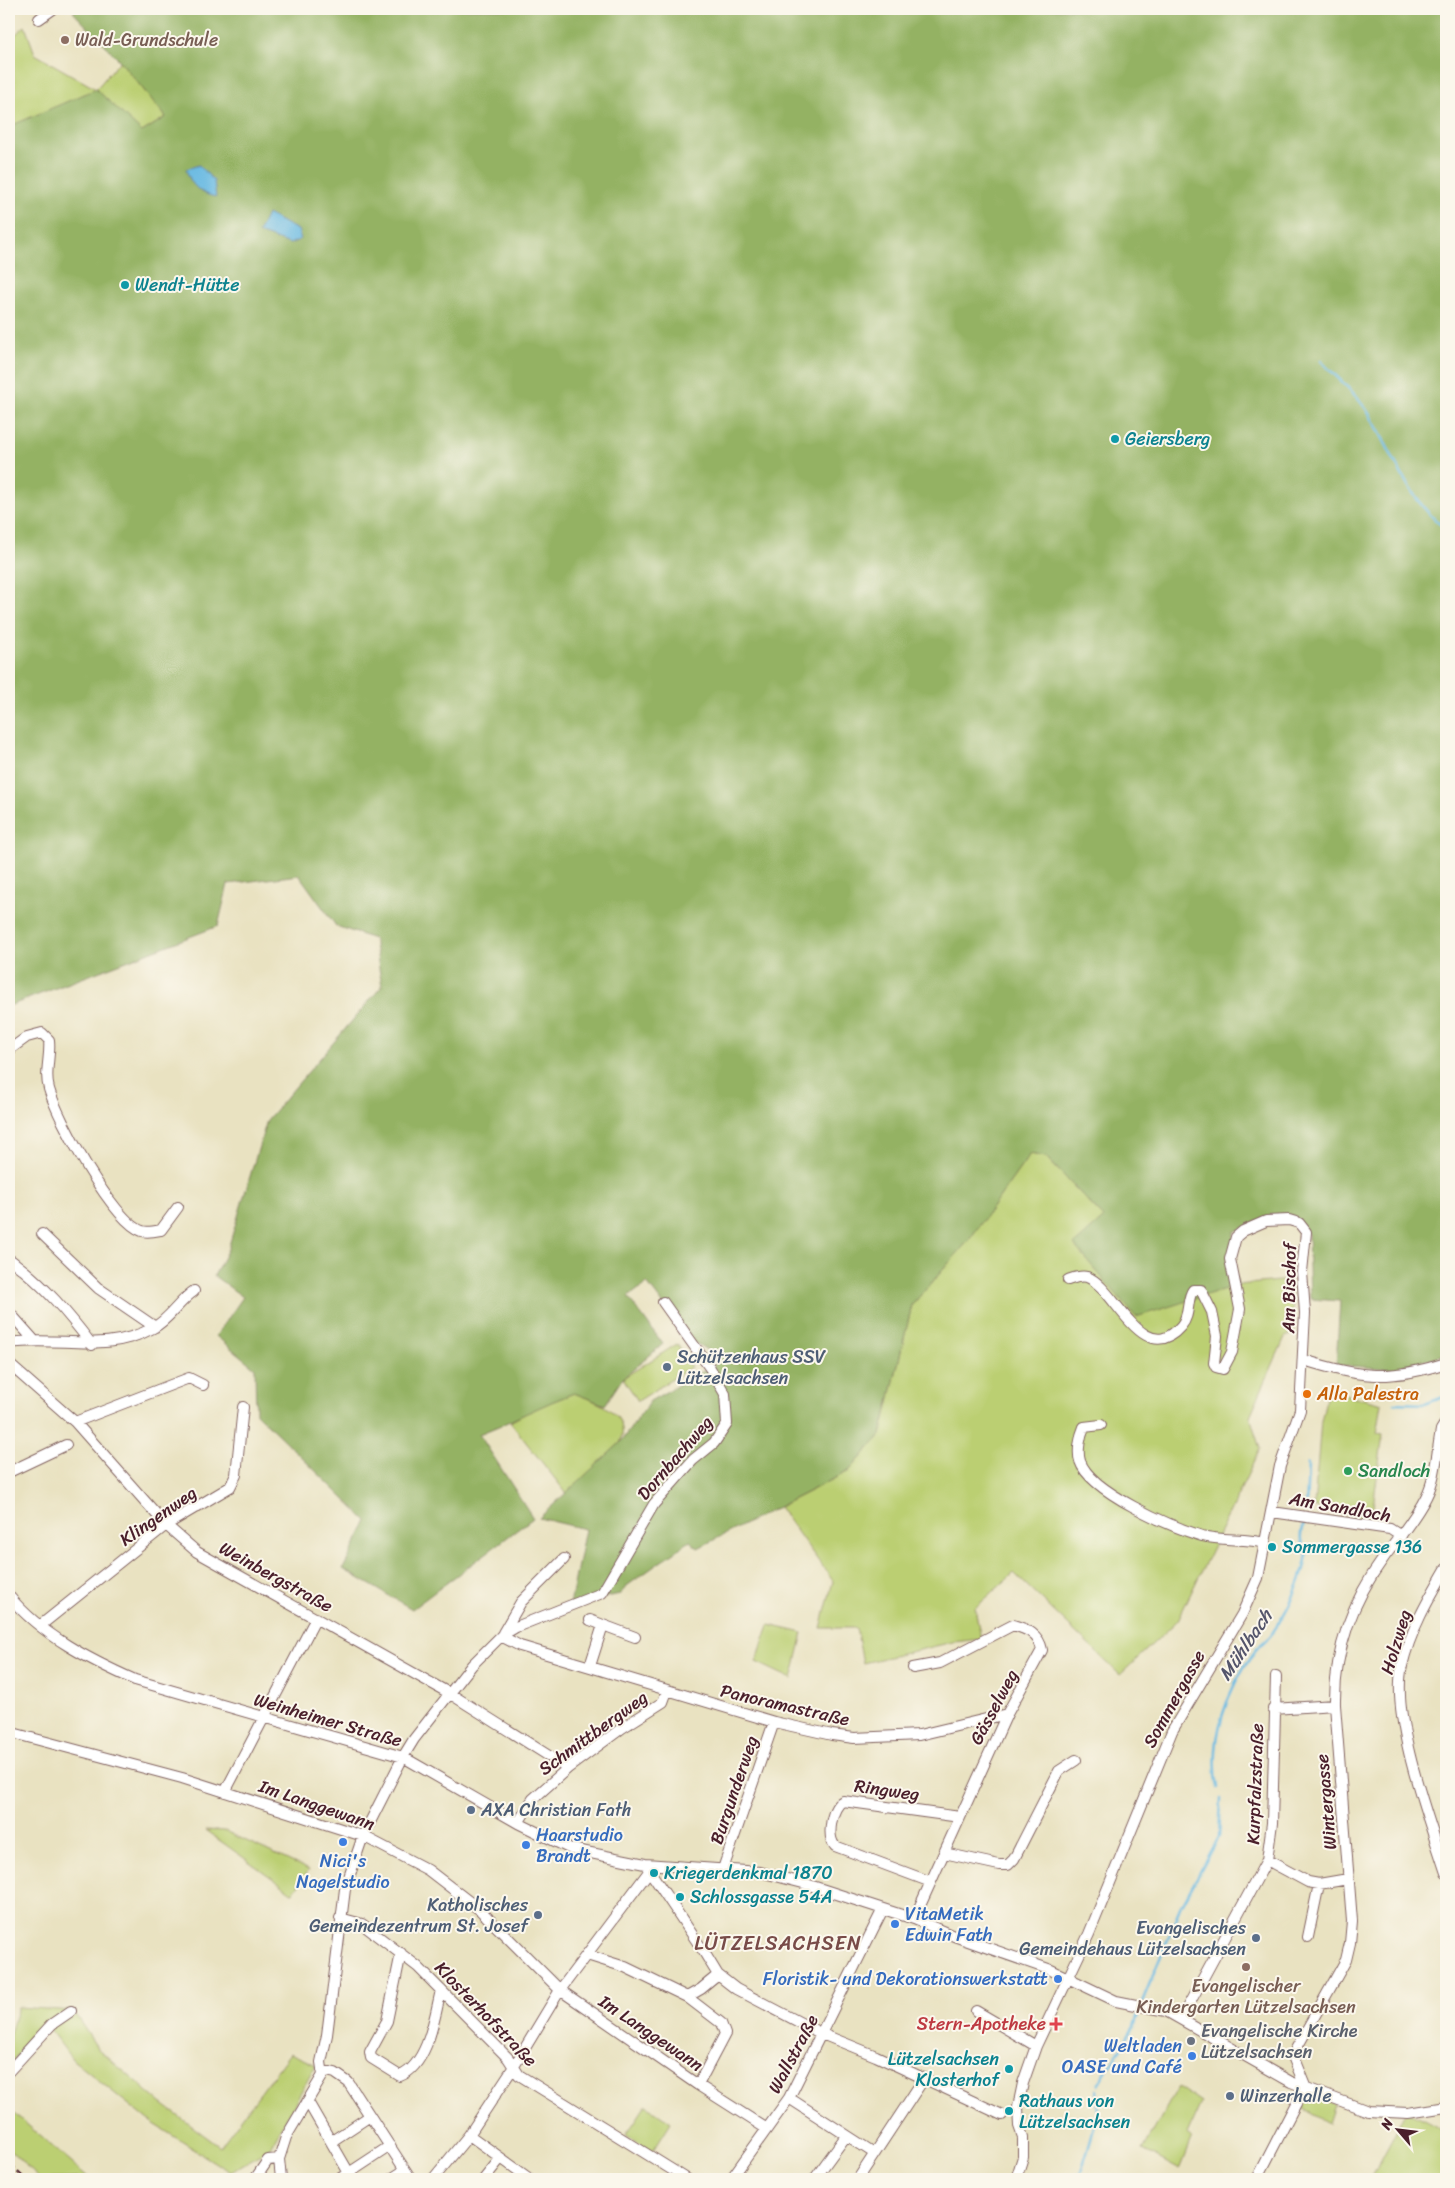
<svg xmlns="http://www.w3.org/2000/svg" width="1455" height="2188" viewBox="0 0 1455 2188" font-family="Sriracha,sans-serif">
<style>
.green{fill:#bbcf72;stroke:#82774e}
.forest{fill:#94b264;stroke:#6f6848}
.water{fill:#67b9e2;stroke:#586c86}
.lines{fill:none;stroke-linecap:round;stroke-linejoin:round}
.stream{stroke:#67b9e2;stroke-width:2.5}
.minor-casing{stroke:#826360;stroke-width:12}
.minor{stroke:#fff;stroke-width:10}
.rail{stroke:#4a1f2b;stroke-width:2.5;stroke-dasharray:8 4;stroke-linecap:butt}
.education-dot{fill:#8d6e63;stroke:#fbf7ec;stroke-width:2}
.culture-dot{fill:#0f9aa8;stroke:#fbf7ec;stroke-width:2}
.service-dot{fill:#5c6f8a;stroke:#fbf7ec;stroke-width:2}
.food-dot{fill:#e8710a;stroke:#fbf7ec;stroke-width:2}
.leisure-dot{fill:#2e9e5b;stroke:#fbf7ec;stroke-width:2}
.shop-dot{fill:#3f7fe0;stroke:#fbf7ec;stroke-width:2}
.health-dot{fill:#e0444e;stroke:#fbf7ec;stroke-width:2}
.worship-dot{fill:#6b7280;stroke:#fbf7ec;stroke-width:2}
.labels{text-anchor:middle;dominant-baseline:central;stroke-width:4;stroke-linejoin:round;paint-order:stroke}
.education-label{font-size:18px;fill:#785e54;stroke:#fbf7ec;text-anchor:start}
.culture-label{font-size:18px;fill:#0d838f;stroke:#fbf7ec;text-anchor:start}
.street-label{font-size:18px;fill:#4a1f2b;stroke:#fbf7ec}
.service-label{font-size:18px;fill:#4e5e75;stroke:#fbf7ec;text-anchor:start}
.food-label{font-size:18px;fill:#c56008;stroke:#fbf7ec;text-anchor:start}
.leisure-label{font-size:18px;fill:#27864d;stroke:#fbf7ec;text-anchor:start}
.shop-label{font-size:18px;fill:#366cbe;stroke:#fbf7ec;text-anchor:start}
.health-label{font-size:18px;fill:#be3a42;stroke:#fbf7ec;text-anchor:end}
.worship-label{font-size:18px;fill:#5b616d;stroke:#fbf7ec;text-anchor:start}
.water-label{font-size:19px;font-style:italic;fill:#54556b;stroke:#fbf7ec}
.quarter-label{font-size:20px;letter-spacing:1px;fill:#784b48;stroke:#fbf7ec}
</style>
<rect width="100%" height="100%" fill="#fbf7ec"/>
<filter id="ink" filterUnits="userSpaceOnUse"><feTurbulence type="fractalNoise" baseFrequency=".02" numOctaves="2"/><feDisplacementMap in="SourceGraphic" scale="10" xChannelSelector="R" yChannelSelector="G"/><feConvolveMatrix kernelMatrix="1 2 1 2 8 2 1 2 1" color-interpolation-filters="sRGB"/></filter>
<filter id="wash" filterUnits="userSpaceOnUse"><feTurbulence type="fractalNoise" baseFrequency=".0096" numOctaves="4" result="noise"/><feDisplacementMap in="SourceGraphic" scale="20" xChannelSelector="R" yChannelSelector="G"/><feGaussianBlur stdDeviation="1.12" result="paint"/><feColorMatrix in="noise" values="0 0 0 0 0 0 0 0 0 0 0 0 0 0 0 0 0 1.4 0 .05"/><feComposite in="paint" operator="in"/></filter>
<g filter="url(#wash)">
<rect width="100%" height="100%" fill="#e9e2c1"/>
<path class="green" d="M25,26l10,28 61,35 24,-28 46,56 -24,15 -133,-8v-84z
M1030,1154l16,3 58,61 134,67 52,-5 5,52 -10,5 -35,79 10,33 -82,171 -58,55 -106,-102 -39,35 6,31 -28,3 -90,21 -7,-35h-35l12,-47 -54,-74 70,-36 32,-36 31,-130 57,-65z
M677,1344l14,23 -53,34 -15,-23z
M1328,1390l54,14 -5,29 6,1 -12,87 -57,-14 7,-86z
M574,1393c21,8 58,20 46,50l-53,51 -57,-72 27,-15z
M769,1625l34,8 -11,46 -36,-17z
M205,1830l20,1 84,39 -16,23z
M18,2007l55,4 25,38 63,54 59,44 70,-94 26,12 -47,84 -39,23 -82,-52 -75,-60 -27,-35 -37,39v-27z
M1178,2087l23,16 -14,31 5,6 -12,30 -37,-20z
M1307,2095l27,10 -6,18 -30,-17 5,-9z
M646,2105l25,17 -19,30 -26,-17z
M9,2109l80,69 -49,1 -31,-30z
M1407,2111l39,21v47h-75z"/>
<path class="forest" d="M78,9h1368v1345l-52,15 -58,-4 4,-64 -30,-2 -2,-65 -14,-11 -36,-2 -24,11 -1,32 5,21 -102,32 -62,-72 30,-27 -58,-61 -16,-3 -61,86 -57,65 -31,130 -32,36 -151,77 -8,-7 -62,44 -8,9 -50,11 15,-76 -46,-11 81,-75 30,-42 67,-38 -8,-12 -24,-14 -3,-8 -35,-46 -19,14 35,47 -41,35 -17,26 -31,-12c-33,12 -63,29 -95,41l54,84 -121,91 -69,-40 24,-48 -111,-108 -1,-45 -39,-32 27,-39 -29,-21 14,-27 39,-129 115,-134 -8,-47 -38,-13 -37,-51 -71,9 -10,42 -209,80v-882h6l81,-35 46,43 24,-15 -46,-56 -47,-49z"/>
<path class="water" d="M199,165l15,16 2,16c-16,-3 -25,-11 -30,-28z
M267,214l31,16 3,9 -11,5 -32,-11z"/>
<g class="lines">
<path class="stream" d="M1321,361c14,15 33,30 45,48 26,40 40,90 80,120
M1394,1403l31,1 21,-8
M1306,1509l2,-45
M1218,1788c-9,-48 8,-98 37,-137 4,-6 11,-10 16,-16 15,-22 35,-58 36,-84 -8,-9 -5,-18 -3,-29
M1142,2002l40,-97 37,-68 2,-38
M1098,2085l36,-58 6,-19
M1079,2179l19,-64 -1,-25"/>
</g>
</g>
<g filter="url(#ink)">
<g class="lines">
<defs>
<path id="minor" d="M39,19l14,-10
M9,1050l18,-13 15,-4 7,7c2,16 -5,33 0,49 9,31 64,132 93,142 5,2 14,0 19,-1l17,-23
M42,1234l56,54 57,39
M12,1261c32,24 56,52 80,84
M9,1312l24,27
M9,1343c52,-8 94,12 144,-15 16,-8 26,-27 41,-37
M1304,1360c56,18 86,21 142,3
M9,1364l66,58 91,103 31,27 252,141 119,75
M75,1422l114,-44 14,7
M1101,1425l-17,2c-4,9 -7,25 -4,34 10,31 92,66 122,75 20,5 43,2 64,7
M9,1472l57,-27
M1272,1512l118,17 11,7
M1446,1569c-18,31 -36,62 -44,97 -12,51 28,157 44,207
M9,1596c32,39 81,64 126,84l268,77 115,66 53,26 74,15 115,8 43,11 111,36 40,17 97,34 65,31 50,10 125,71 77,29 40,2 38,-6
M590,1620l13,5
M41,1625l125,-100 64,-38 6,-12 7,-68
M503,1633l18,-31 43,-43
M501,1636l19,10 254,76 58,13 22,3 65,-3 88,-21
M590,1666l13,-41 32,12
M913,1668l27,-5 73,-38c14,4 26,9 29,25l-35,64 -93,205
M1273,1709l62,-4
M9,1732l173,46 181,58 65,34 52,40 80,80 138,95 69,44
M225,1792l91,-174
M518,1823l15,-24 35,-31 54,-40 41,-26 4,-11
M944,1853l55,12h9l6,-6 45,-88 17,-11
M1267,1860l41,22 11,2 29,-5
M645,1864l59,88 14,23 18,14 86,45 54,22 126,59
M723,1869l51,-147
M931,1882l-96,-36c-9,-10 -3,-40 8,-45l117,16
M340,1918l22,6 56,43 90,91 11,17 168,104
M1308,1937l11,-53
M401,1953l-14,68 -17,31 1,6 29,18c28,-11 35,-60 41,-86
M587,1955l38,12 62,30 34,26 4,11 -27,51
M687,1997l14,-8 17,-14
M976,2011l60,35
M1181,2019l86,-159 5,-37 4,-147
M322,2070l13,3 13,9 63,97
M9,2071l43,-47 19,-13
M789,2098l85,55
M308,2102l41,71 -10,6
M469,2135l61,44
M332,2141l38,-25
M349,2173l41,-27
M816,2177l30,-41
M255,2179l13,-19 11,-1
M281,2179l-2,-20 7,-22 37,-62 -2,-13 6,-27 18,-146 18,-53 40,-79 11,-18 58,-74 29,-29 15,-9 86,-34 52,-89 39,-44 21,-17 13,-19 -2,-30 -15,-26 -47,-66
M391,2179l14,-9
M433,2179l36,-44 44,-67 47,-78 90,-120
M484,2179l16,-20
M731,2179l58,-81 94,-189
M858,2179l65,-99
M1016,2179l7,-22v-20l-4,-11 -1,-19 5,-24 13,-37 53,-112 83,-203 70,-117 16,-36 22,-112 20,-56 5,-97 -3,-41 4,-40 -7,-9 -10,-3 -23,1 -23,10 -7,6 -6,22 10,50 -8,43 -9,17 -7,-2 -2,-4 3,-27 -5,-24 -11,-22h-8c-7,9 -2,25 -12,36 -38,44 -66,-39 -94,-49 -7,-2 -13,1 -19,3
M1257,2179l48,-93 -11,-27 2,-10 50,-89 4,-17 2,-22 -17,-216c-1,-55 17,-104 50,-149 14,-19 30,-37 41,-59 10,-19 11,-46 15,-67l5,-8"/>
</defs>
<use href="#minor" class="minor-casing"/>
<use href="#minor" class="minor"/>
<path class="rail" d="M9,2163l17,16"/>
</g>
</g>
<g class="education-dot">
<circle cx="65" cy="40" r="5"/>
<circle cx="1246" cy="1967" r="5"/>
</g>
<g class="culture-dot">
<circle cx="125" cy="285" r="5"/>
<circle cx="1115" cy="439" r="5"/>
<circle cx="1272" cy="1547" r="5"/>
<circle cx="654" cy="1873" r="5"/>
<circle cx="680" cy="1897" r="5"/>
<circle cx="1009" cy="2069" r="5"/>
<circle cx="1009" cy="2111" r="5"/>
</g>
<g class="service-dot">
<circle cx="667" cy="1367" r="5"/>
<circle cx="471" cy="1810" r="5"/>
<circle cx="538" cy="1915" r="5"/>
<circle cx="1256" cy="1938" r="5"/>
<circle cx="1230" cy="2096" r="5"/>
</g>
<circle class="food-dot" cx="1307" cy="1394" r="5"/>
<circle class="leisure-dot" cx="1348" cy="1471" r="5"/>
<g class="shop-dot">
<circle cx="343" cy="1842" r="5"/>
<circle cx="526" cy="1845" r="5"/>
<circle cx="895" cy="1924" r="5"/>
<circle cx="1058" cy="1979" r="5"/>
<circle cx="1192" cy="2056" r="5"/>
</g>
<path class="health-dot" d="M1053.5 2016.5h5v5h5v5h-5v5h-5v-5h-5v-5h5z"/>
<circle class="worship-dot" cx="1191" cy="2041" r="5"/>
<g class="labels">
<g class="education-label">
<text x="75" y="40">Wald-Grundschule</text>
<text x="1246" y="1986" text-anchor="middle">Evangelischer<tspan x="1246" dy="21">Kindergarten Lützelsachsen</tspan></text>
</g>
<g class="culture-label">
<text x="135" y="285">Wendt-Hütte</text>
<text x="1125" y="439">Geiersberg</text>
<text x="1282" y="1547">Sommergasse 136</text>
<text x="664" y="1873">Kriegerdenkmal 1870</text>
<text x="690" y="1897">Schlossgasse 54A</text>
<text x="999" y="2059" text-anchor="end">Lützelsachsen<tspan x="999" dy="21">Klosterhof</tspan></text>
<text x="1019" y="2101">Rathaus von<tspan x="1019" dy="21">Lützelsachsen</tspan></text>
</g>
<g class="street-label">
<text transform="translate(1289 1288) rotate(-89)">Am Bischof</text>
<text transform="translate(675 1458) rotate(-49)">Dornbachweg</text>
<text transform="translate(1340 1507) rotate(10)">Am Sandloch</text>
<text transform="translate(158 1516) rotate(-35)">Klingenweg</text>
<text transform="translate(276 1577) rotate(29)">Weinbergstraße</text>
<text transform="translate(1396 1642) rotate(-73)">Holzweg</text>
<text transform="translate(1174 1699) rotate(-61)">Sommergasse</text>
<text transform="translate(785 1705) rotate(13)">Panoramastraße</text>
<text transform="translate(994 1707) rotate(-62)">Gässelweg</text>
<text transform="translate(328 1720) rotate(16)">Weinheimer Straße</text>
<text transform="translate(593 1733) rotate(-36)">Schmittbergweg</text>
<text transform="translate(1255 1784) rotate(-88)">Kurpfalzstraße</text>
<text transform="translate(734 1790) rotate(-71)">Burgunderweg</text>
<text transform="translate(887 1790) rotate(8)">Ringweg</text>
<text transform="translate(1326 1802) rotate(-95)">Wintergasse</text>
<text transform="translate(317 1805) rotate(19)">Im Langgewann</text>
<text transform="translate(486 2014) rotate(46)">Klosterhofstraße</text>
<text transform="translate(651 2033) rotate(34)">Im Langgewann</text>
<text transform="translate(793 2054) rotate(-62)">Wallstraße</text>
</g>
<g class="service-label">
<text x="677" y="1357">Schützenhaus SSV<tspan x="677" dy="21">Lützelsachsen</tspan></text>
<text x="481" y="1810">AXA Christian Fath</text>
<text x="528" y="1905" text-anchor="end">Katholisches<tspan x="528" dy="21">Gemeindezentrum St. Josef</tspan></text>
<text x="1246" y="1928" text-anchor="end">Evangelisches<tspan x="1246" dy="21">Gemeindehaus Lützelsachsen</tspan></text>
<text x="1240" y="2096">Winzerhalle</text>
</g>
<g class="food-label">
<text x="1317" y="1394">Alla Palestra</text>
</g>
<g class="leisure-label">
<text x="1358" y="1471">Sandloch</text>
</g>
<g class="shop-label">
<text x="536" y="1835">Haarstudio<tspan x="536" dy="21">Brandt</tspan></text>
<text x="343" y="1861" text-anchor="middle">Nici's<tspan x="343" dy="21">Nagelstudio</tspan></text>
<text x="905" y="1914">VitaMetik<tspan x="905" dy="21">Edwin Fath</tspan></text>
<text x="1048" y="1979" text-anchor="end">Floristik- und Dekorationswerkstatt</text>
<text x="1182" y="2046" text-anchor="end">Weltladen<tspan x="1182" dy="21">OASE und Café</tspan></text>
</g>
<g class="health-label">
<text x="1046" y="2024">Stern-Apotheke</text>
</g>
<g class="worship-label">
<text x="1201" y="2031">Evangelische Kirche<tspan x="1201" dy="21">Lützelsachsen</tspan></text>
</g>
<g class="water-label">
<text transform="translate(1245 1645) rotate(-56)">Mühlbach</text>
</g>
<g class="quarter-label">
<text x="778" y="1943">LÜTZELSACHSEN</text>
</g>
</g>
<rect width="1455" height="2188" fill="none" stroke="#fbf7ec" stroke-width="30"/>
<g transform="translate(1398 2130) rotate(298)" stroke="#fbf7ec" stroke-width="4" paint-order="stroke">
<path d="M0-4L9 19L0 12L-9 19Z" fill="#4a1f2b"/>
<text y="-8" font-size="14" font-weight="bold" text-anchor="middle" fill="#4a1f2b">N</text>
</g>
</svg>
